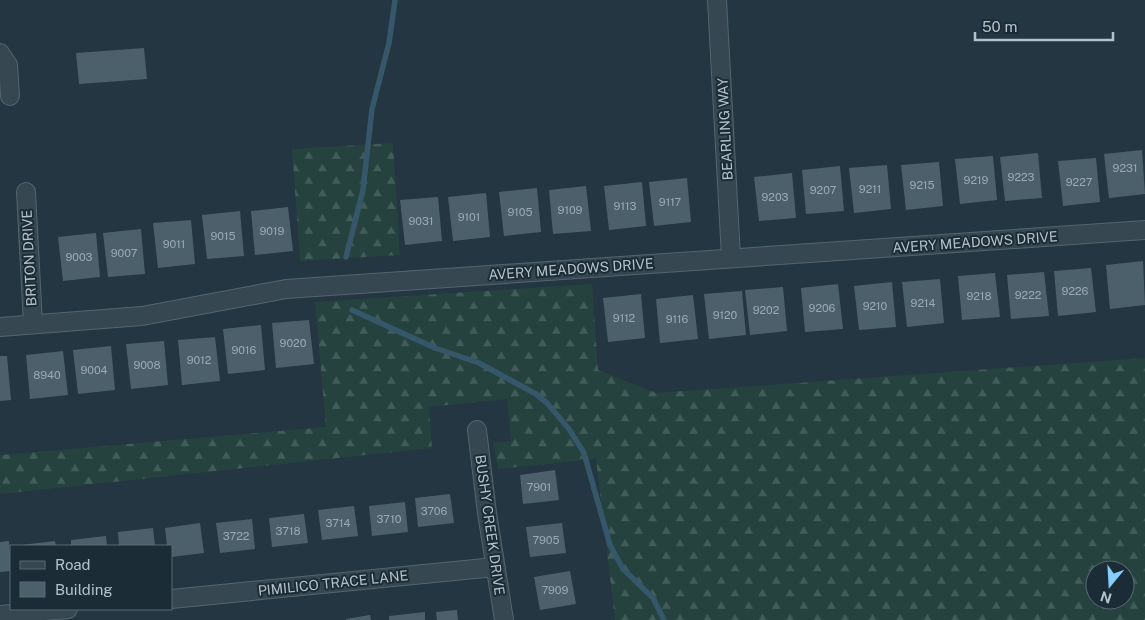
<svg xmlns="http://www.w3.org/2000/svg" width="1145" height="620" viewBox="0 0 1145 620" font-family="'Public Sans',sans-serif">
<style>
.forest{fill:url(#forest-firs);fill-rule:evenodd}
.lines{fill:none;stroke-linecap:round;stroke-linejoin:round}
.stream{stroke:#365669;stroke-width:5.5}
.building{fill:#4c606c}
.minor-casing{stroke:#55656e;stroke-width:20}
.minor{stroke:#374751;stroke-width:18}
.labels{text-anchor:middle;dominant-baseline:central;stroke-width:4;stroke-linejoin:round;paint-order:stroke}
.number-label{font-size:11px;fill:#9aaab3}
.street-label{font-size:14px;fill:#b4c2cb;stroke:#1c2c36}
</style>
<defs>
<pattern id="forest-firs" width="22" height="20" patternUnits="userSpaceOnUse" patternTransform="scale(1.25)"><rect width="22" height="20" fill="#25423f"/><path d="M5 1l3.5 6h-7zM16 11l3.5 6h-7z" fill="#425c59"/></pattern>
</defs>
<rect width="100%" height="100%" fill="#233641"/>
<path class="forest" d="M393,143l7,112 -100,6 -8,-112z
M592,284l6,86 58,23 489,-35v262h-530l-19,-161 -98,10 -5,-26 18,-2 -4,-42 -78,8 3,41 -432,46v-39l326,-28 -11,-125zM1095,570h30v30h-30z"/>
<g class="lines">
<path class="stream" d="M346,257l17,-67 9,-81 17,-66 6,-43
M352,310l83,38 44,15 57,31 11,9 22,26 15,24 26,92 13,24 30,29 11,22"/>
</g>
<path class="building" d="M144,48l3,31 -68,5 -3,-31z
M1142,150l3,44 -36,4 -5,-44z
M1038,153l4,45 -37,3 -5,-44z
M993,156l4,44 -37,4 -5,-45z
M1096,158l4,44 -37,4 -5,-45z
M939,162l4,44 -37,4 -5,-45z
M887,165l4,44 -37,4 -5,-45z
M840,166l4,45 -38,3 -4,-44z
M792,173l4,45 -37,3 -5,-44z
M687,178l4,44 -37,4 -5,-44z
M642,182l4,44 -37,4 -5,-44z
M586,186l5,45 -38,3 -4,-44z
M537,188l4,44 -37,4 -5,-44z
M486,193l4,44 -37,4 -5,-44z
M438,197l4,44 -37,4 -5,-45z
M288,207l5,44 -38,4 -4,-44z
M240,211l4,45 -37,3 -5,-44z
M191,220l4,44 -37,4 -5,-45z
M141,229l4,45 -37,3 -5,-44z
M96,233l4,44 -37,4 -5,-44z
M1143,261l2,44 -35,4 -4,-44z
M1091,268l5,44 -38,4 -4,-45z
M1044,272l5,44 -38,3 -4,-44z
M995,273l5,44 -38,3 -4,-44z
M940,279l4,44 -37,4 -5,-45z
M892,282l4,45 -37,3 -5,-44z
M838,284l5,45 -38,3 -4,-44z
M783,287l4,44 -37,4 -5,-45z
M742,291l4,44 -37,4 -5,-45z
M641,294l4,44 -37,4 -5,-44z
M693,295l5,44 -38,4 -4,-44z
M309,320l5,44 -38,4 -4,-45z
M261,325l4,45 -37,4 -5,-45z
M215,337l5,44 -38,4 -4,-45z
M164,341l4,44 -37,4 -5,-45z
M111,346l4,44 -37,4 -5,-44z
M63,351l5,44 -38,4 -4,-44z
M0,356h7l4,44 -11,1z
M555,470l4,30 -36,4 -3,-29z
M450,494l4,29 -36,4 -3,-29z
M405,502l3,30 -36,4 -3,-30z
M354,506l4,30 -36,4 -4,-30z
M304,514l4,29 -36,4 -3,-29z
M252,519l3,30 -35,4 -4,-30z
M200,523l4,30 -33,4v-11h-4l-2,-18z
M562,523l4,30 -36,4 -4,-30z
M153,528l2,18h-36l-1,-14z
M106,536l1,10h-36v-6z
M9,541l2,30 -11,1v-30z
M55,541l1,5h-35v-1z
M570,571l6,33 -36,6 -6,-33z
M457,610l1,10h-21l-1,-8z
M425,612v8h-36v-4z
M370,615l1,5h-25v-1z"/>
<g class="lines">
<defs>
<path id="minor" d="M717,0l14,257
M0,53l8,12 2,31
M26,192l7,132
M0,327l142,-11 144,-27 859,-59
M477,430l10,83 17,107
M171,599l324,-32
M0,615l68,-6"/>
</defs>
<use href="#minor" class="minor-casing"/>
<use href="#minor" class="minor"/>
</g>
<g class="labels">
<g class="number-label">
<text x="1125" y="168">9231</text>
<text x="1021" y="177">9223</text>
<text x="976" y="180">9219</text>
<text x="1079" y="182">9227</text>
<text x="922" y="185">9215</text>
<text x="870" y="189">9211</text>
<text x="823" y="190">9207</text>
<text x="775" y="197">9203</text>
<text x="670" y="202">9117</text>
<text x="625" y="206">9113</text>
<text x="570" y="210">9109</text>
<text x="520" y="212">9105</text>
<text x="469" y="217">9101</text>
<text x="421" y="221">9031</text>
<text x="272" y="231">9019</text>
<text x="223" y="236">9015</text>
<text x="174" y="244">9011</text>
<text x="124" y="253">9007</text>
<text x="79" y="257">9003</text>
<text x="1075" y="291">9226</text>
<text x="1028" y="295">9222</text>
<text x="979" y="296">9218</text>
<text x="923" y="303">9214</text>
<text x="875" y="306">9210</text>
<text x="822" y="308">9206</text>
<text x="766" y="310">9202</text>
<text x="725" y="315">9120</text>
<text x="624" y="318">9112</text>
<text x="677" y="319">9116</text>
<text x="293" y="343">9020</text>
<text x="244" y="350">9016</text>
<text x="199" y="360">9012</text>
<text x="147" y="365">9008</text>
<text x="94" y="370">9004</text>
<text x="47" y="375">8940</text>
<text x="539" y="487">7901</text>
<text x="434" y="511">3706</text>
<text x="389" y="519">3710</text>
<text x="338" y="523">3714</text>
<text x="288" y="531">3718</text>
<text x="236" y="536">3722</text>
<text x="546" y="540">7905</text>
<text x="555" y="590">7909</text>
</g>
<g class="street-label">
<text transform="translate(725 129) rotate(-93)">BEARLING WAY</text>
<text transform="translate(975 242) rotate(-4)">AVERY MEADOWS DRIVE</text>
<text transform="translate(29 258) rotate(-93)">BRITON DRIVE</text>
<text transform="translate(571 269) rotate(-4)">AVERY MEADOWS DRIVE</text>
<text transform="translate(490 525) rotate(82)">BUSHY CREEK DRIVE</text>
<text transform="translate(333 583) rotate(-6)">PIMILICO TRACE LANE</text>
</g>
</g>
<rect x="10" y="545" width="162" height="65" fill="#1c2c36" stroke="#596872"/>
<rect x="20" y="561" width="25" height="8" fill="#374751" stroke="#596872"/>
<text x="55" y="570" font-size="15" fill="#b4c2cb">Road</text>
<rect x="20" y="582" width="25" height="15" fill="#4c606c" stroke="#596872"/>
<text x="55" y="595" font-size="15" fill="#b4c2cb">Building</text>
<g transform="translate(1110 585) rotate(198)"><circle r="24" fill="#1c2c36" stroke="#596872"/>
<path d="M0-4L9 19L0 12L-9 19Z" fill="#85ceff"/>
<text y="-8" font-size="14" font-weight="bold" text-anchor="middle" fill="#b4c2cb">N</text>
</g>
<path d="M975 32v8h138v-8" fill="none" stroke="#b4c2cb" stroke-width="2.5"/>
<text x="982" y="32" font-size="15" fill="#b4c2cb" stroke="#1c2c36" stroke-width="4" paint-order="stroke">50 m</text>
</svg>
